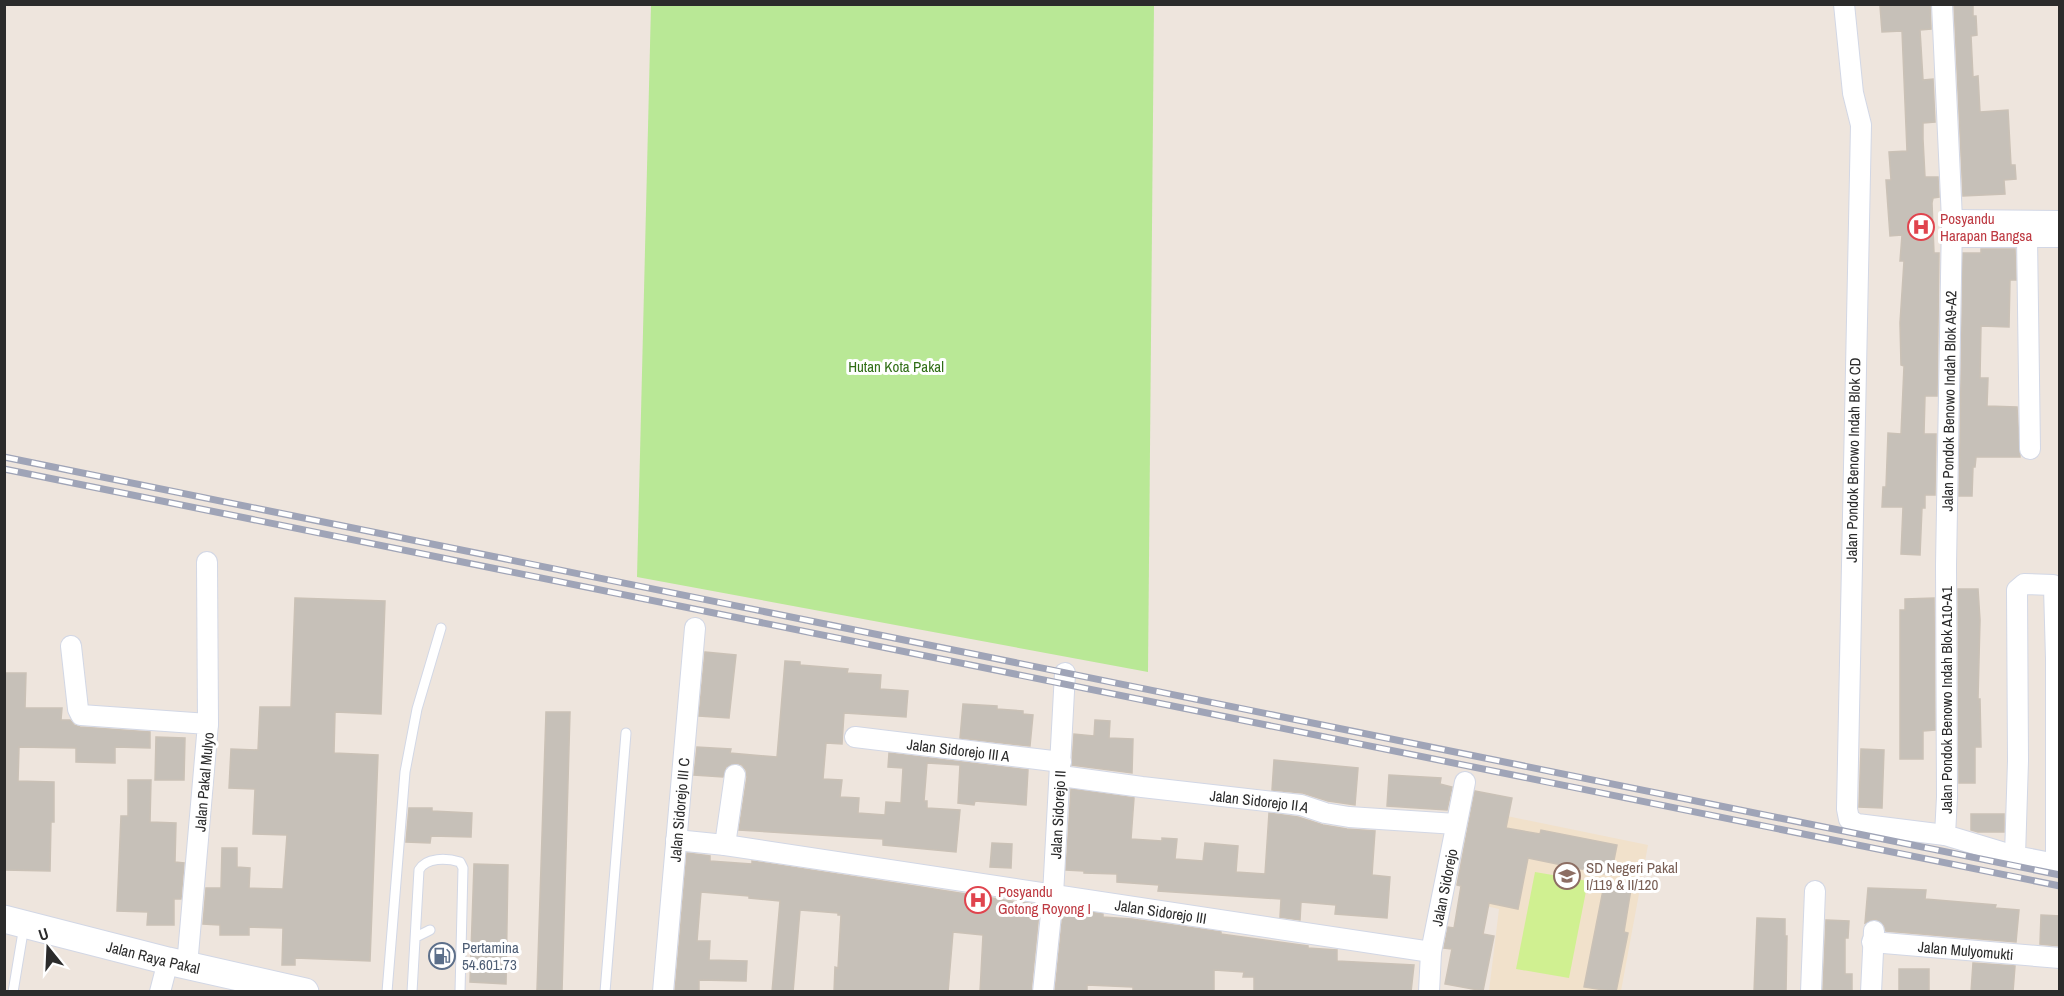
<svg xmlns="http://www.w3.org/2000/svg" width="2064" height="996" viewBox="0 0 2064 996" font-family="'Archivo Narrow',sans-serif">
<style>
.education{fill:#f1e1cb}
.green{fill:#b9e896}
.pitch{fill:#d0f091}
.building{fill:#c6c0b8;stroke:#cac1b6;stroke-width:1.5}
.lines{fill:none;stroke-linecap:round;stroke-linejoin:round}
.lane-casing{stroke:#d2d7e5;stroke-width:11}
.street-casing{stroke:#d2d7e5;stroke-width:22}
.secondary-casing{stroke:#d2d7e5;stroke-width:29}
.lane{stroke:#fff;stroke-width:9}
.street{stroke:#fff;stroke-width:20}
.secondary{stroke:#fff;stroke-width:27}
.rail-casing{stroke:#9fa4b7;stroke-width:7}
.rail{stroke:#fff;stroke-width:4.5;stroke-dasharray:14;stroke-linecap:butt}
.labels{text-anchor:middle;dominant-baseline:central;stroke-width:6;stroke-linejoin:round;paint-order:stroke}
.health-label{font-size:15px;fill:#be3a42;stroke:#fff;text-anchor:start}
.park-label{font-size:15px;fill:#306e16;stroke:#fff}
.street-label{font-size:15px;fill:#2b2b2b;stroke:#fff}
.education-label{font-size:15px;fill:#785e54;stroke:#fff;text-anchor:start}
.service-label{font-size:15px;fill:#4e5e75;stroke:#fff;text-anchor:start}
</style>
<rect width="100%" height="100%" fill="#eee5dd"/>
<path class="education" d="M1502,815l146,30 -27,146h-132l10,-82 -13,-3z"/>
<path class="green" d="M651,5h503l-6,667 -511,-95z"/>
<path class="pitch" d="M1535,872l53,9 -19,97 -53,-9z"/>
<path class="building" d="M1930,4l1,25 -11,1 3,50 10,-1 2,43 -12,1v16l2,38h13l1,20 -6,1 -1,5 2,50h5l-2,143h-12l-1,38h12l-1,61h-10v13h-3l-2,47 -19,-1 2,-47h-21l1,-20h3l2,-54 13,1 3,-68 -3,-1 -1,-42 4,-62h-4l2,-26 -12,1 -4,-56h5l-2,-28 18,-1 -5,-120 -20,1 -2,-26z
M1954,4h19v12h3l1,19 -6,1 2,41 5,-1 2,36 28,-2 3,55h4l1,14 -12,1 1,14 -42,2z
M1981,249h34l1,31h-6l-1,47 -28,-1 -1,52h8l-1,28 30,1 3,50h-44l-1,10h-2l-1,29h-13l4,-243h18z
M1958,589h20l2,31 -2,79h2l1,48h-6v36h-16z
M295,598l90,3 -4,113 -46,-2 -1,41 44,2 -8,206 -75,-3v7h-13l1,-37 -34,-1v8h-29v-10l-17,-1 3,-36h15l1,-40h15v19l13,1 -1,20 34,1 4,-54 -34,-1 2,-45 -26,-1 2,-39 27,1 2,-43h31z
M1934,598l1,132 -12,1v28h-23v-149h5v-11z
M705,652l31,3 -7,63 -30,-2z
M785,661l15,1v3l48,4 -1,4 34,2 -1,14 28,2 -2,26 -62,-4 -2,31 -16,-1 -3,36 19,1 -2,17 19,1 -1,15 27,2 1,-13 15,1 2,-35 -15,-1 1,-14 139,17 -2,35 -51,-4 -1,4 -16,-2 2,-38 -33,-2 -3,38h3v7l33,2 -4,42 -73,-7v-6l-144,-9 8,-53 -1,-7 -4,-5 -6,-2 -10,4 -3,10 -29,-2 3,-28 34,2 -1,4 47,4z
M4,673h22l-1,35h37l-1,12h9l4,5 6,2 70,5v16l-35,-1v16l-39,-1v-14l-57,-1 -1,34 36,1v40h-3l-1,49 -46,-1z
M963,704l34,2v3l26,2v3l10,1 -3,31 -70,-8z
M546,712h24l-8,279 -25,-1z
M1095,720l15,1 -1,17 24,1 -1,34 -60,-8 2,-31 20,2z
M156,737l29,1 -1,42h-29z
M1861,749l23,1 -2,58 -23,-1z
M1274,760l84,8 -3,37 -27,-4 -25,-8 -31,-3z
M1389,775l52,3 -1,6 12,3 -5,23 -60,-4z
M128,780h23l-1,42 26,1 -1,39 9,1 -3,36h-7v26h-27l1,-13 -31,-1 4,-95h7z
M1071,789l63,9 -3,41 31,2v-3l15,1 -2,20 28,2 2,-18 33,3 -2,26 29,2 4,-61 29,4 25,8 24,4 28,2 -3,44 18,2 -3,41 -52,-4 1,-9 -35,-3 -1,18 -20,-3 1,-18 -123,-8 1,-6 -42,-3v-8l-33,-1v-2l-18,-1z
M1475,791l37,7 -6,30 34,6 1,-4 76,15 -6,30 -83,-17 -10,51 -29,-6 -6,31 11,2 -11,55 -38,-7 7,-35 -8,-1 4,-21 6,1 7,-42 -4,-1z
M409,808h23v3l40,2 -1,24 -40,-1 -1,7 -24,-1z
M1971,814h33v18h-26l-7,-2z
M992,843l20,1 -1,24 -21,-1z
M687,853l23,3v5l42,3v-3l286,44 -1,7h2l-8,80h-51l3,-57 -30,-3 -5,60h-114l1,-25 3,1 3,-53h-3v-2l-38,-3 -7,82h-21l8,-91 -31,-3v-2l-48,-4 -4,49h13l-1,19 38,1 -1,20 -47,-1v12h-24z
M474,864l34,1 -2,119 -36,-2z
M1604,885l27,4 -7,43 4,1 -12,59 -32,-5z
M1868,888l58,2 -1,9 71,6 -1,3 24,2 -3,32 -130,-11 -2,-6 -9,-6 -10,4z
M1089,912l14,2v3l29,2 89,13v2l87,12v2l29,2v11l77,4 -3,27h-157v-15h-11l1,-5 -30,-2v22h-81v-5l-46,-2v7h-32l8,-79 26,2z
M2041,915l19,1v30l-20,-2z
M1757,918l28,1v17h2l-1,56h-32z
M1826,920l23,1 -1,17h-3v36h7v18l-29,-2z
M1973,963l42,3 -2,26h-42z
M1899,969h30v23h-30z"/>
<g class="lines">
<defs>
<path id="lane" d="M416,937l14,-7
M13,992l11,-66
M387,992l18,-220 12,-63 24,-81
M412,992l7,-122c7,-13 28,-12 41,-8l3,6 -3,124
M605,992l21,-259"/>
<g id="street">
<path d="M1844,4l9,89 8,32 -14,684 2,10 8,5 88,11"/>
<path d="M1942,4l10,216 -6,346 1,231 -2,38 70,21"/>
<path d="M1952,220l108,1"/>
<path d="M1952,237h108"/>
<path d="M2027,237l3,212"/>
<path d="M207,562l1,162"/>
<path d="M71,646l7,63 3,6 127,9 -21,242"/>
<path id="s1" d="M855,737l206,25"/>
<path id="s2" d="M1061,776l81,11 159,18 24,8 24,4 107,7"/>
<path id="s3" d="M676,840l49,5 706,107"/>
<path d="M725,845l10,-70"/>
<path d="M2056,864v-205l-2,-72 -1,-2 -29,-1 -7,6 1,171 -3,95 41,8h4"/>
<path id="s4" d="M1872,942l188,16"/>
<path d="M160,992l8,-31"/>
<path id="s5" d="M663,992l32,-364"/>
<path id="s6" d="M1043,992l10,-97 12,-222"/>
<path id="s7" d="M1429,992l2,-40 34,-170"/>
<path d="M1811,992l4,-101"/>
<path d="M1871,992l3,-61"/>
</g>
<g id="secondary">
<path id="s8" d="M4,919l164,42 137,31"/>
</g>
</defs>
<use href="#lane" class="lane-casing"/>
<use href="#street" class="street-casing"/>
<use href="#secondary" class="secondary-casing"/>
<use href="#lane" class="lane"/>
<use href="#street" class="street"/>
<use href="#secondary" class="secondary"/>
<defs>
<path id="rail" d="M4,457l2056,418
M4,469l2056,417"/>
</defs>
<use href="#rail" class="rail-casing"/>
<use href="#rail" class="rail"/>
</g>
<defs>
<symbol id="hospital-ring" viewBox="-11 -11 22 22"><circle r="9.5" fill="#fff" stroke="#e0444e" stroke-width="1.5"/><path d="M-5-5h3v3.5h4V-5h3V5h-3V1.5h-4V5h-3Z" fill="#e0444e"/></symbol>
<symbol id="school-ring" viewBox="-11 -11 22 22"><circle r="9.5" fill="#fff" stroke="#8d6e63" stroke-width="1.5"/><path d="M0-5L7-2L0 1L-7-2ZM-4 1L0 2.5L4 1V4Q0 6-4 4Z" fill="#8d6e63"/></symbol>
<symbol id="fuel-ring" viewBox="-11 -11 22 22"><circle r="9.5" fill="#fff" stroke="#5c6f8a" stroke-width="1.5"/><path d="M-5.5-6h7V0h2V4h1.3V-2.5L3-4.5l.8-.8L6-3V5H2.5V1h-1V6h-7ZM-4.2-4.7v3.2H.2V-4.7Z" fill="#5c6f8a"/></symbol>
</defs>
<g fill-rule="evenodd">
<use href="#hospital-ring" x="1906" y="212" width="30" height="30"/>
<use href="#school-ring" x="1552" y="861" width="30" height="30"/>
<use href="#hospital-ring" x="963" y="885" width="30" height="30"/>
<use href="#fuel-ring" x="427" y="941" width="30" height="30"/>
</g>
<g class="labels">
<g class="health-label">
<text x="1940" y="218">Posyandu<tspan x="1940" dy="17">Harapan Bangsa</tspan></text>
<text x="998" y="891">Posyandu<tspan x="998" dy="17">Gotong Royong I</tspan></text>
</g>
<g class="park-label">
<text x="896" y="366">Hutan Kota Pakal</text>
</g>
<g class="street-label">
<text transform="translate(1949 401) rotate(-89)">Jalan Pondok Benowo Indah Blok A9-A2</text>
<text transform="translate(1853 460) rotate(-89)">Jalan Pondok Benowo Indah Blok CD</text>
<text transform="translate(1946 700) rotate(-90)">Jalan Pondok Benowo Indah Blok A10-A1</text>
<text stroke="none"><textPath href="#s1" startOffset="104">Jalan Sidorejo III A</textPath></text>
<text transform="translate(204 782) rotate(-85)">Jalan Pakal Mulyo</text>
<text stroke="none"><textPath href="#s2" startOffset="200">Jalan Sidorejo II A</textPath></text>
<text stroke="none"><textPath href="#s5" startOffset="183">Jalan Sidorejo III C</textPath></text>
<text stroke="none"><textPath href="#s6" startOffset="178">Jalan Sidorejo II</textPath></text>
<text stroke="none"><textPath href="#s7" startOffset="106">Jalan Sidorejo</textPath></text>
<text stroke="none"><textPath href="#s3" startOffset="490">Jalan Sidorejo III</textPath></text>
<text stroke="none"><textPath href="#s4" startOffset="94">Jalan Mulyomukti</textPath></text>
<text stroke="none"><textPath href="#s8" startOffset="154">Jalan Raya Pakal</textPath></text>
</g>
<g class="education-label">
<text x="1586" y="867">SD Negeri Pakal<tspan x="1586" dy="17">I/119 &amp; II/120</tspan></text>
</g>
<g class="service-label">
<text x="462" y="947">Pertamina<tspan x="462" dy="17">54.601.73</tspan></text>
</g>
</g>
<rect width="2064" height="996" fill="none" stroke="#2b2b2b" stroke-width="12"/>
<g transform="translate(48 948) rotate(342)" stroke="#ffffff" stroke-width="4.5" paint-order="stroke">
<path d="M0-4.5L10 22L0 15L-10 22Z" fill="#2b2b2b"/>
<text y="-9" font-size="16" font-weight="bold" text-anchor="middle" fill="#2b2b2b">U</text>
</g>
</svg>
